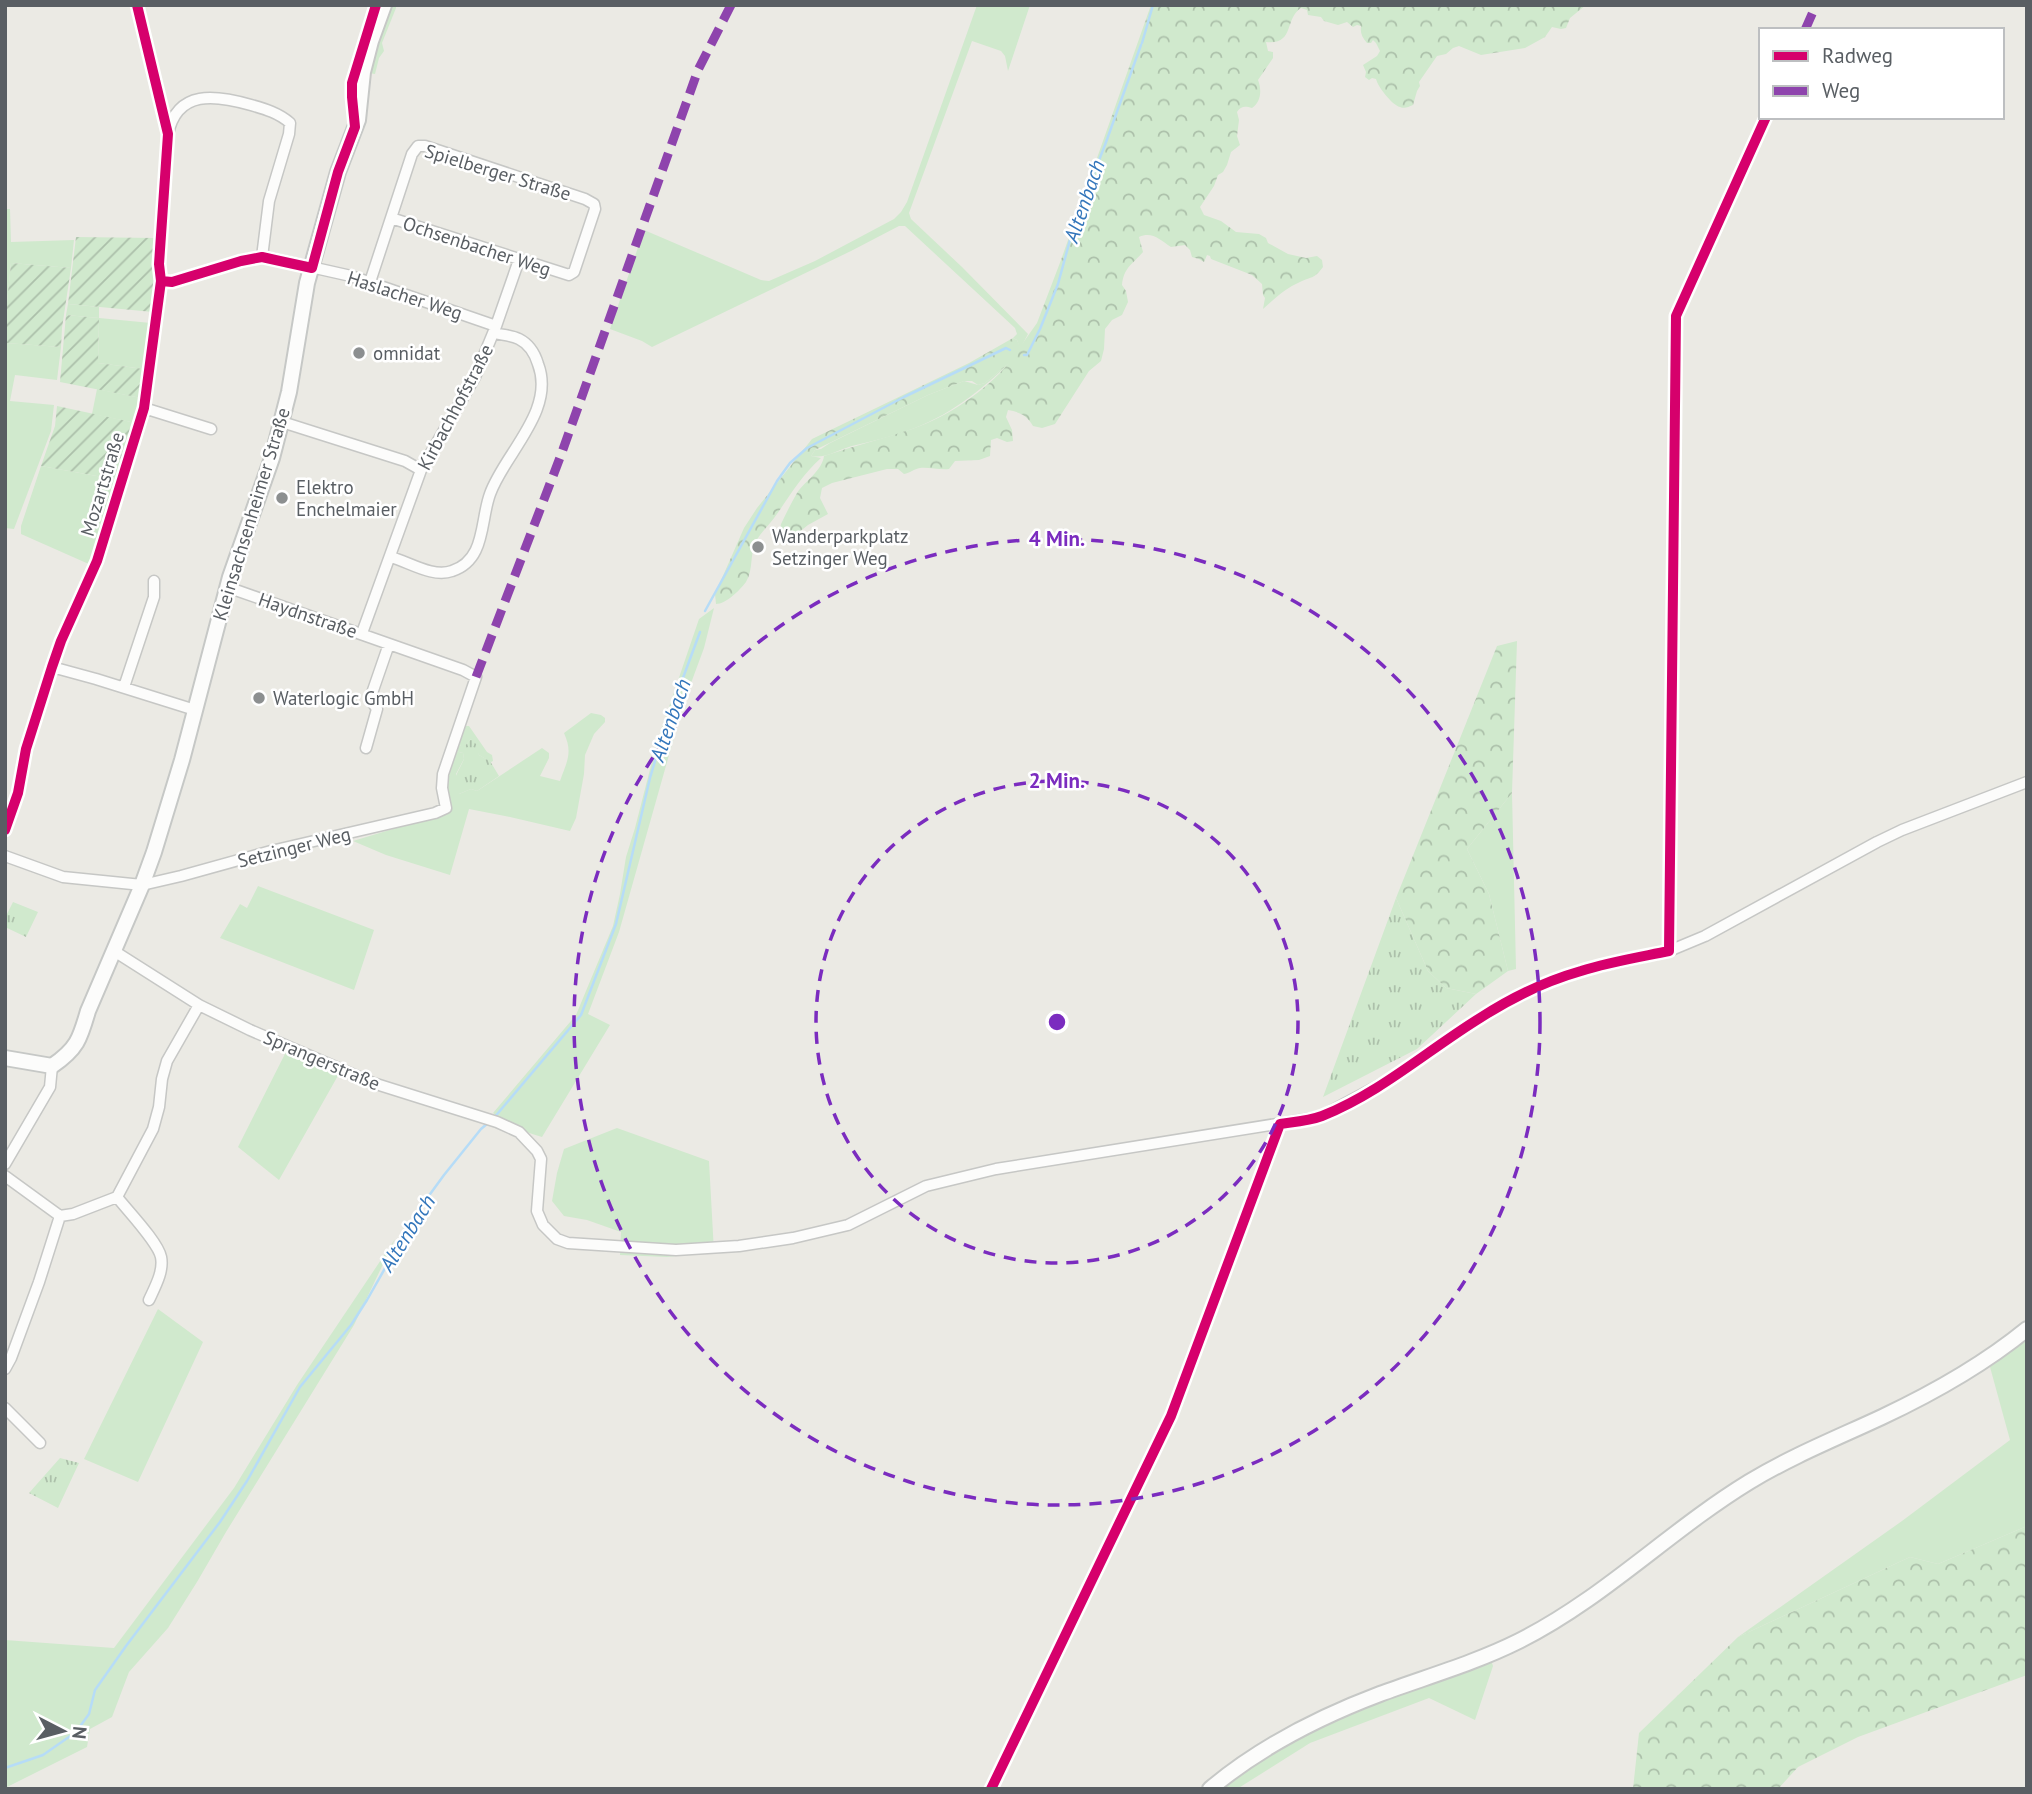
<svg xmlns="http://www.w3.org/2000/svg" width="2032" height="1794" viewBox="0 0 2032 1794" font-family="'PT Sans',sans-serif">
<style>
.grass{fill:#d0e9cd}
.forest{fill:url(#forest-crowns)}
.park{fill:url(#park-tufts)}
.garden{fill:url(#garden-furrows)}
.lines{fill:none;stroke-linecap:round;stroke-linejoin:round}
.stream{stroke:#b6dcf7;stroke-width:2.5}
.minor-casing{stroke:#c6c7c5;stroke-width:13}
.secondary-casing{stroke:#c6c8c6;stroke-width:18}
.minor{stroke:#fcfcfb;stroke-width:10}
.secondary{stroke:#fcfcfb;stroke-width:14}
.quiet{stroke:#8e44ad;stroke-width:9;stroke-dasharray:18 9;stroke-linecap:butt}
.cycleway-casing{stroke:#fff;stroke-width:15}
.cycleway{stroke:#d6006c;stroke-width:10}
.ring{fill:none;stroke:#7b2cbf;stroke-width:3.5;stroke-dasharray:12 9}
.poi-dot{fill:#8c8f90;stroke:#fff;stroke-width:2.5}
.labels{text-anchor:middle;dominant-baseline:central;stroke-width:5;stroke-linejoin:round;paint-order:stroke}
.street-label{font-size:19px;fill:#595e63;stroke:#fff}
.poi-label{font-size:19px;fill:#595e63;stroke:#fff;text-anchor:start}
.water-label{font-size:21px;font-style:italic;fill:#3376bb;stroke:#fff}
.centre{fill:#7b2cbf;stroke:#fff;stroke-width:3.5}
.ring-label{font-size:21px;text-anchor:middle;font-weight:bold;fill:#7b2cbf;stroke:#fff;stroke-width:5;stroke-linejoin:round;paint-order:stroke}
</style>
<defs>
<pattern id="forest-crowns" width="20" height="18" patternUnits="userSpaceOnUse" patternTransform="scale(1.75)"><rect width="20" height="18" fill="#d0e9cd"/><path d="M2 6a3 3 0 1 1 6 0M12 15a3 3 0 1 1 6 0" fill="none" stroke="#acc0aa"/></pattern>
<pattern id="park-tufts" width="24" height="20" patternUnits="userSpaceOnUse" patternTransform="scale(1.75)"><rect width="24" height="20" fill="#d0e9cd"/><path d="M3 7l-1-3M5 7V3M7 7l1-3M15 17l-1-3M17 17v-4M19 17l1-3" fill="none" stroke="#acc0aa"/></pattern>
<pattern id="garden-furrows" width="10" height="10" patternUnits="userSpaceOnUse" patternTransform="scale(1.75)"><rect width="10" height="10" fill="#d0e9cd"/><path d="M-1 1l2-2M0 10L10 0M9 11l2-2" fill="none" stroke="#acc0aa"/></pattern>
</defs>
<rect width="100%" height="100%" fill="#ebeae4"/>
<path class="grass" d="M391,5h5v3l-14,35 2,8 -5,7 -4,16 -7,-1z
M977,5h53l-22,66 -3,-15 -4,-5 -29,-10 -63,172 2,6 51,48 66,67 -8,15 -3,-9 -4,-2 4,-4 -2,-6 -110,-102h-6l-48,25 -199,96 -10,-6 -32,-12 34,-99 117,50 8,1 46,-20 79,-42 7,-7 6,-10z
M5,209h5l1,33 63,-2 -3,28 -60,-5 -6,59z
M68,304l31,3v11l52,5 -7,46 -46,-6 1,-45 -33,-3z
M5,343l56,4 -4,33 -42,-5 -5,26 44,4 -3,26 -37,98 -9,-1z
M1016,357c-30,29 -62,56 -101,71 -21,8 -42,13 -63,18 -14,4 -27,13 -41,10l4,-6 6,-1 9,-6 98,-48 36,-14 14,4 7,-2z
M97,389l44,9 -5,25 -44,-9z
M41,466l78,14 -28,85 -70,-31v-8z
M714,608l-10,40 -20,54 -65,230 -31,82 22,11 -68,112c-18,-5 -35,-12 -49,-24l83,-98 37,-89 7,-32 6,-37 9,-29 22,-86 42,-123z
M591,713l10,2 4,3v4l-11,12 -9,21 -1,19 -8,44 -6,13 -60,-14 -41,-8 -19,66 -64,-20 -33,-14 83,-25 14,-7 -6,-19 11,-39 8,2 1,6 -8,15 3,20 12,-5 6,2 65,-43 7,5v5l-9,18 20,5c7,-20 13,-28 4,-48z
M466,726h3l18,26 5,3 1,6 -2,1 -12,-7 -8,-16 -6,7h-4l-3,-2z
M1512,793l4,176 -8,2 -19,-77 -22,-45z
M258,886l116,44 -20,60 -134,-52 20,-34 7,4z
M291,1042l53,23 -65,115 -41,-33z
M617,1128l92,33 5,91 -47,5 -47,-2 1,-23 -34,-12 -23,-4 -12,-15 5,-28 7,-24z
M395,1239l-41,86 -128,207 -29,50 -29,46 -39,44 -17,45 -22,12 -3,18 -82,41v-148l109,8 120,-160 63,-103z
M158,1309l45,33 -65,140 -54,-23z
M2027,1339v187l-89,38 -28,-7 -172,80 164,-116 108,-81 -20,-73z
M1487,1661l5,2 1,3 -18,54 -46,-22 -119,45 -73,46h-19c29,-22 60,-43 92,-58 57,-28 118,-48 177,-70z"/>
<path class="forest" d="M1151,5h435l-16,13 -4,10 -5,1 -9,-2 -7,10 -20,11 -44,7 -22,-9 -6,2 -7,6 -9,2 -18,26 1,4 -3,5 -4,14c-5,2 -8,4 -13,2 -8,-2 -22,-20 -24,-28l-4,-1 -3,2 -4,-3 1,-5 -3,-7 14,-9 3,-5 -4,-8 -3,-3 -2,3h-4c-5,-6 -7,-10 -6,-17l-4,-1 -4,2 -6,-5 -9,3 -14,-4 -3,-4 -13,-2 -1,-5 -6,-2c-17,11 -6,37 -35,34l2,9 5,1v6l-15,22c4,10 3,22 -6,28 -7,-2 -11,-2 -15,4l2,8 -2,16 3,9 -9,7 -4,13 -4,7 -5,3 -4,11 -14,21 4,8 17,6 15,11 23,2 7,4 2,5 20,11 18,4 11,-2 5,4 1,7c-10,13 -11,9 -23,15 -14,6 -26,17 -37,27l2,-11 -2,-3 -1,-11 -10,-9 -41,-16 -1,-3 -3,-1 -3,7 -5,-3 -7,-2 -2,-7 -5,-5 -14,2c-11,-7 -19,-16 -32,-10l4,15c-11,13 -19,15 -21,33l4,6 2,11 -6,13 -10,5 -7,9 -1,20 -3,12 -12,10 -34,53 -13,4 -9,-2c-6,-11 -14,-14 -25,-16l-2,7 6,13 1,11 -6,1 -10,-4 -6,2 -1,16 -11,4 -24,1 -6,8c-9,1 -21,-2 -29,-1 -6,1 -10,5 -16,6l-6,-5h-11l-55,14 -10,5 -2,10 8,16 -20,11 -15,12 -3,1 -5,-7 -5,-2 1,-5c5,-10 10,-21 16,-31 9,-13 25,-22 27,-37 29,-10 59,-17 88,-27 36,-12 73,-38 97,-66l-24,20 -7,2 -6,-4h-8l-36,14 -113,55 -4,6 10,2c-19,17 -30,36 -44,56 -6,9 -15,17 -20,26 -8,13 -3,29 -11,42 -6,8 -20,22 -30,22l-1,-10 29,-66 13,-20 55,-69 157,-76 44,-25 4,2 3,7 17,-24 24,-63z
M1517,641l-5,152 -45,56 22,45 19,77 -32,23 -30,-6 -18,-17 -32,-73 101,-252z
M2027,1526v149l-169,62 -60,30 -20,22h-145l6,-56 99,-96 172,-80 28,7z"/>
<path class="park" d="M471,739l6,6 2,10 11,6 9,15 -22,15 -6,-2 -12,5 -4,-3c-3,-13 4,-20 9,-32l-1,-6 -8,-2 3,-7 3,2h4z
M1396,898l32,73 18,17 30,6 -59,55 -94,48z
M13,902l25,10 -12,25 -21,-10v-9z
M60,1458l19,5 -21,45 -29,-15z"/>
<path class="garden" d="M76,237l80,1 -1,35 3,10 -5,29 -85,-8z
M11,263l60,5 -9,60 -1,19 -56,-4v-21z
M66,315l33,3 -1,45 46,6 -3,29 -81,-16z
M57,406l79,17 -17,57 -78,-14 14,-40z"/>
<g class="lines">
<path class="stream" d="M1142,43l11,-38
M1024,355h3l13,-26 18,-45 18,-66 29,-73 36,-100
M705,611l72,-130 13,-18 17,-15 97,-51 102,-49 4,2
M493,1119l88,-104 35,-91 34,-146 17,-57 33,-89
M5,1768l38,-13 33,-23 13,-18 6,-24 31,-44 94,-124 27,-41 53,-94 51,-62 16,-25 50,-88 27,-37 37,-46 7,-6"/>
<defs>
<path id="minor" d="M161,281l11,1 77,-23 13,-2 13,2 76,17 145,50
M370,282l42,-128 6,-8h7l160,53 9,5 1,5 -21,63 -5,3 -178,-57
M144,408l67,21
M282,422l123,39 16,9
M391,557c18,5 42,21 61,14 34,-11 28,-50 38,-77 14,-40 66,-83 48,-130 -3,-10 -9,-20 -19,-25 -8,-4 -17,-4 -25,-6
M362,633l59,-163 54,-93 21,-51 23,-66
M52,667l44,12 99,31
M124,687l30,-90v-16
M366,748l11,-39 -7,-10 19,-55
M5,830l13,-37 8,-44 26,-82 9,-26 36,-80 47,-153 17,-127 -2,-17 9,-130c9,-45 48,-39 83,-29 14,4 28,8 39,18l-1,11 -20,67 -7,56
M5,856l58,21 79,8 39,-9 90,-25 164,-38 11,-5 -4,-20 1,-14 33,-97 -13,-7 -236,-83
M114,951l85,54 51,25 123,53 124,39 22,10 18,19 4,8 -4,52 6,14 14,14 11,4 108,7 63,-4 54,-8 55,-13 78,-39 70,-17 324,-52 67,-36 93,-64 36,-19 33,-16 35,-12 85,-19 36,-15 172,-94 25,-12 125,-48
M5,1164l45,-77 2,-21
M5,1176l55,40 13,-2 44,-17 36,-68 6,-22 3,-28 5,-18 32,-56
M117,1197c10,13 41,45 44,60 3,14 -6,30 -12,43
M5,1369l6,-11 28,-76 21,-66
M5,1408l35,35"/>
<path id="secondary" d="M5,1058l47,8c25,-17 28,-27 36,-55l54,-126 12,-33 28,-92 48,-183 42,-119 17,-66 18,-109 31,-111 20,-52 5,-48 8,-31 13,-36
M1210,1789c50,-42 109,-72 170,-95 46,-17 95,-31 139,-53 84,-42 150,-110 230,-159 43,-26 88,-44 133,-65 51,-24 101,-52 145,-88"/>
</defs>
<use href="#minor" class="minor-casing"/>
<use href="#secondary" class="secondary-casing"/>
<use href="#minor" class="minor"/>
<use href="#secondary" class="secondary"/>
<path class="quiet" d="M1805,30l11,-25
M476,677l85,-222 137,-385 33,-65"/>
<defs>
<path id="cycleway" d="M161,281l11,1 69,-21 21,-4 50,11 26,-96 17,-45 -3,-30v-14l24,-78
M5,830l13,-37 8,-44 26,-82 9,-26 36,-80 47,-153 17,-127 -2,-17 9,-130 -31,-129
M991,1789l180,-373 109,-292c14,-2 29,-3 42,-8 58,-23 106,-66 158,-98 31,-20 66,-37 101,-47 28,-9 59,-14 88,-20l7,-635 90,-199"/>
</defs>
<use href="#cycleway" class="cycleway-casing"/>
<use href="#cycleway" class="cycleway"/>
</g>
<g class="ring">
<circle cx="1057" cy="1022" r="241"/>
<circle cx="1057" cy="1022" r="483"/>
</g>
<g class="poi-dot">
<circle cx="359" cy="353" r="7"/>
<circle cx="282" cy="498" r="7"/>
<circle cx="758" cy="547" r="7"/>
<circle cx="259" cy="698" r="7"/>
</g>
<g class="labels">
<g class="street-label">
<text transform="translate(498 172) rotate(17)">Spielberger Straße</text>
<text transform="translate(477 246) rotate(18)">Ochsenbacher Weg</text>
<text transform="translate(405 295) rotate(18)">Haslacher Weg</text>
<text transform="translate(455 407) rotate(-62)">Kirbachhofstraße</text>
<text transform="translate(102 484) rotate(-73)">Mozartstraße</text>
<text transform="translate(251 514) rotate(-73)">Kleinsachsenheimer Straße</text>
<text transform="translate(308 615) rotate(19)">Haydnstraße</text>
<text transform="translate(294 847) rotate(-14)">Setzinger Weg</text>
<text transform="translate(322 1060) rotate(23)">Sprangerstraße</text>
</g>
<g class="poi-label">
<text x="373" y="353">omnidat</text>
<text x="296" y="487">Elektro<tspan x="296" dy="22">Enchelmaier</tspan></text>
<text x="772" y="536">Wanderparkplatz<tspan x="772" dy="22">Setzinger Weg</tspan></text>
<text x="273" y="698">Waterlogic GmbH</text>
</g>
<g class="water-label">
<text transform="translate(1084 201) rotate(-71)">Altenbach</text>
<text transform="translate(670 720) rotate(-71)">Altenbach</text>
<text transform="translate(407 1233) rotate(-58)">Altenbach</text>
</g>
</g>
<circle cx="1057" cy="1022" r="10" class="centre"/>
<g class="ring-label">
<text x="1057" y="546">4 Min.</text>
<text x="1057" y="788">2 Min.</text>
</g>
<rect width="2032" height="1794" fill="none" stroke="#595e63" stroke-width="14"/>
<rect x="1759" y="28" width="245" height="91" fill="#ffffff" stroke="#bdbfc1" stroke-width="2"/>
<rect x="1773" y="51" width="35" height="10" fill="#d6006c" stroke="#bdbfc1" stroke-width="2"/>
<text x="1822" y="63" font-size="21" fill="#595e63">Radweg</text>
<rect x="1773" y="86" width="35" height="10" fill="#8e44ad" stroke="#bdbfc1" stroke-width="2"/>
<text x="1822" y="98" font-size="21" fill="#595e63">Weg</text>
<g transform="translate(63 1731) rotate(96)" stroke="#ffffff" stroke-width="5" paint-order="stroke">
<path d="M0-5L12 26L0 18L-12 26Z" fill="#595e63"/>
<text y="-10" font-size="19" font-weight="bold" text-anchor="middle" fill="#595e63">N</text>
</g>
</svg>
